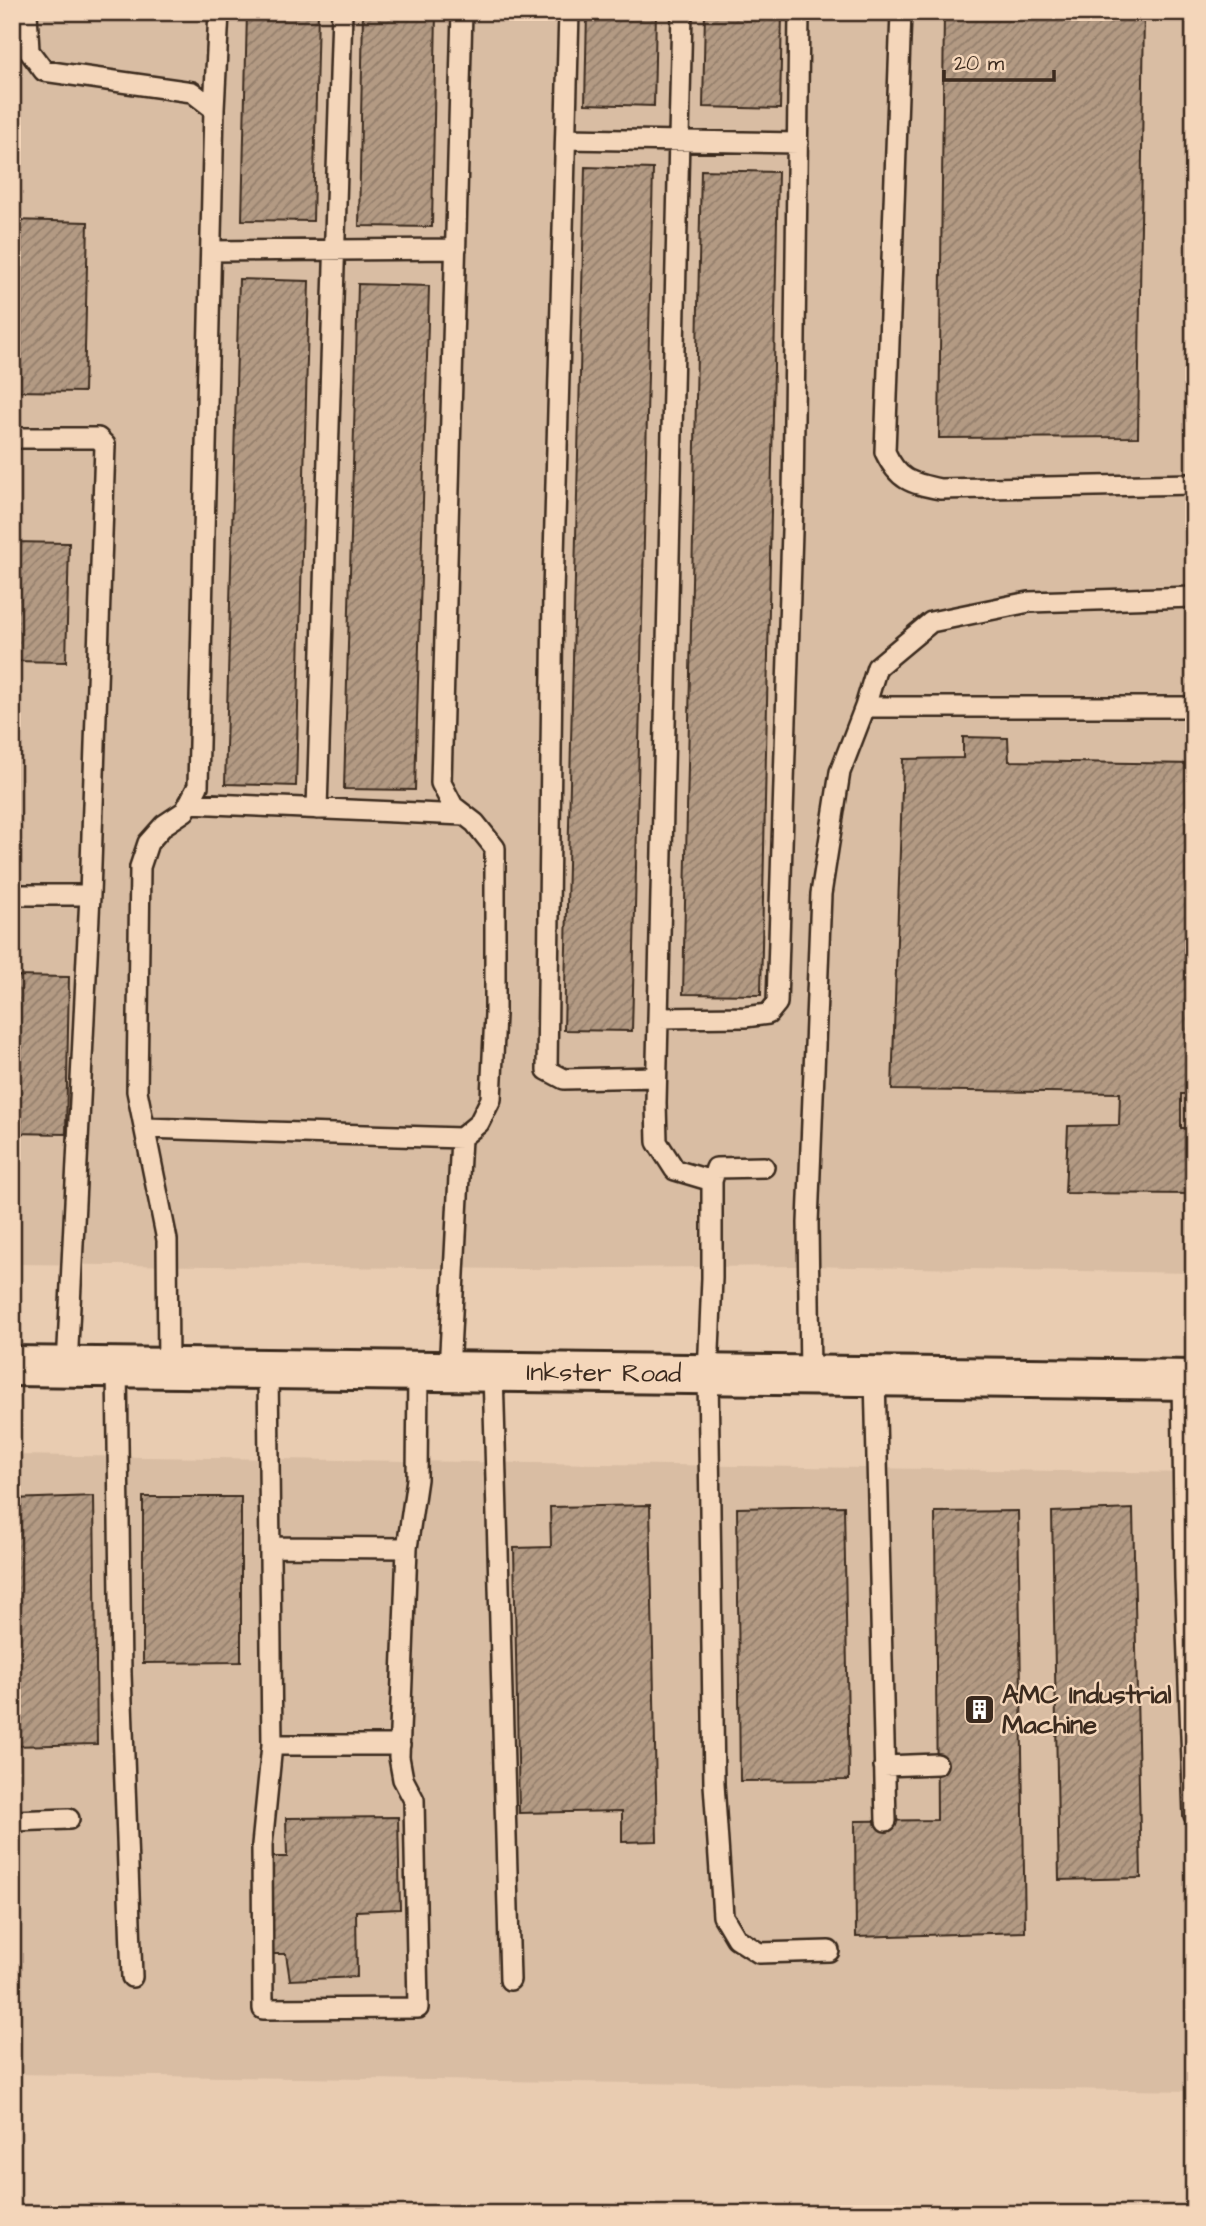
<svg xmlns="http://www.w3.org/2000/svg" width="1206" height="2226" viewBox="0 0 1206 2226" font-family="'Architects Daughter',sans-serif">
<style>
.built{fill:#d9bda3}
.building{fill:url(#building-hatch);stroke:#3b2a1e;stroke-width:2}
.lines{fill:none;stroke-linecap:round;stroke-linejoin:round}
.lane-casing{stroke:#3b2a1e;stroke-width:24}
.secondary-casing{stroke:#3b2a1e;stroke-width:44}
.lane{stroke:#f4d6ba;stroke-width:19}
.secondary{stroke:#f4d6ba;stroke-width:38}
.labels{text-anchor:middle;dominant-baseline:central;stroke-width:5;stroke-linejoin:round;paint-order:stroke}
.street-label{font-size:26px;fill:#3b2a1e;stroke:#f4d6ba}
.poi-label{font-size:26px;font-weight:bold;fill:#3b2a1e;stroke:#f4d6ba;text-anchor:start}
</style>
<defs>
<pattern id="building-hatch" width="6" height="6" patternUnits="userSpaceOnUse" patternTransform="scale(1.75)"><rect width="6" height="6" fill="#b39a83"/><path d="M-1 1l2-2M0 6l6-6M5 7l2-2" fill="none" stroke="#937e6b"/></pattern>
</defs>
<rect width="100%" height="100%" fill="#e9ccb1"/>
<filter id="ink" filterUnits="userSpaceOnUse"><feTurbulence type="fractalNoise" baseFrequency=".0143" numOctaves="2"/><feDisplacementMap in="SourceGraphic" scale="14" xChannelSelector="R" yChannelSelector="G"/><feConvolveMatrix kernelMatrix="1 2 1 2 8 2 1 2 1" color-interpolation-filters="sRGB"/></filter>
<g filter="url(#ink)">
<path class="built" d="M12,12h1182v1261l-394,-7 -276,3 -512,-5z
M12,1455l1182,18v618l-1182,-17z"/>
<path class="building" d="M247,12h71l-5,209 -71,-1z
M363,12h73l-4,215 -73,-1z
M587,12h69l-2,94 -69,-2z
M705,12h77l-2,97 -77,-2z
M944,12h200l-6,425 -199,1z
M585,167l68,2 -21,862 -68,-1z
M701,170l77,2 -17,823 -78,-1z
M12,220l76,2 -4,170 -72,-1z
M239,279l70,2 -13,505 -71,-2z
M358,284l71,2 -14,504 -71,-1z
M12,542l57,1 -3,119 -54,-1z
M963,737l45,1 1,23 185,3v330h-13v34h13v66l-129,-1 3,-67 51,-1 1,-32 -228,-3 11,-331 60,-1z
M12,976l57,1 -3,157 -54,-1z
M94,1496l3,248 -85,2v-247z
M143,1497h98v165l-98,1z
M650,1505l7,336 -35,1v-31l-103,2 -5,-265 37,-1 -1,-40z
M844,1506l5,274 -109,1 -3,-273z
M1133,1509l8,369 -82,2 -7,-368z
M1018,1511l7,421 -169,5 -1,-116 82,-1 -2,-308z
M398,1817l2,92 -44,2 1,66 -67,3 -4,-26h-14l-1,-97h16l-1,-39z"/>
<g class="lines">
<defs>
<path id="lane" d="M27,12l2,39 15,20 148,21 22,17 -16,677 -13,25 -21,14 -16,18 -8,24 -3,224 30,149 1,128
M569,12l-16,581 -6,477 17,9 92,-2
M682,12l-26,1091 1,39 18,28 37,11
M901,12l-16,440c13,28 25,31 55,37l254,-5
M214,109l5,-97
M567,139l231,4
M211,251l245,-2
M12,438h86l7,7 -15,450
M865,707h329
M189,803l275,12
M317,809l25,-797
M12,895h78l-23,472
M658,1018l87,-1 23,-3 9,-11 16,-504 6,-487
M146,1128l315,10
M764,1167l-48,1 -4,13v97l-4,97 6,409 9,132 13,22 23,15 70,-2
M117,1367l4,307 11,303
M268,1369l4,376 -10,100 1,164 155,-1 -4,-208 -11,-21 -4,-22 8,-209 10,-69 1,-108
M449,1371l12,-233 18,-15 12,-24 4,-85v-166l-20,-25 -22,-17 -12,-23 21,-771
M493,1372l17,608
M810,1376l-2,-153 13,-329 19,-122 25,-65 12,-40 54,-45 98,-20 165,-5
M875,1377l11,444
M1182,1380l3,198 9,237
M270,1547l137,1
M272,1745h128
M884,1766l53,-2
M12,1821l57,-2"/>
<g id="secondary">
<path id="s1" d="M12,1366l1182,14"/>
</g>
</defs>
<use href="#lane" class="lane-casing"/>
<use href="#secondary" class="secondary-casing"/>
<use href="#lane" class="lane"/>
<use href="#secondary" class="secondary"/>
</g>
</g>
<defs>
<symbol id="building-square" viewBox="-11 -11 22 22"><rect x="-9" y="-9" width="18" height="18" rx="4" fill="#3b2a1e" stroke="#f4d6ba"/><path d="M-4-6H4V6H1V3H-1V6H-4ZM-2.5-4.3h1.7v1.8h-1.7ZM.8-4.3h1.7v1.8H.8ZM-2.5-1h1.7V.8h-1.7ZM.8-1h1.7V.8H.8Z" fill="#fff"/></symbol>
</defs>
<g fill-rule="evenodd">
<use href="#building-square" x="962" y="1692" width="35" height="35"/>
</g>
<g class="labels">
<g class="street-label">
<text stroke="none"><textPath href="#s1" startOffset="592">Inkster Road</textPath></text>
</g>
<g class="poi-label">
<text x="1002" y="1695">AMC Industrial<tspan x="1002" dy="30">Machine</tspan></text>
</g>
</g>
<rect width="1206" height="2226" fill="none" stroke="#f4d6ba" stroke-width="42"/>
<rect x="21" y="21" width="1164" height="2184" fill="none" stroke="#3b2a1e" stroke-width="2.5" filter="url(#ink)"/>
<path d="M944 70v10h110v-10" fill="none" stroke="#3b2a1e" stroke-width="3.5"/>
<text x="954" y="70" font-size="21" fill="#3b2a1e" stroke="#f4d6ba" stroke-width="5" paint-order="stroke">20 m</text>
</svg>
